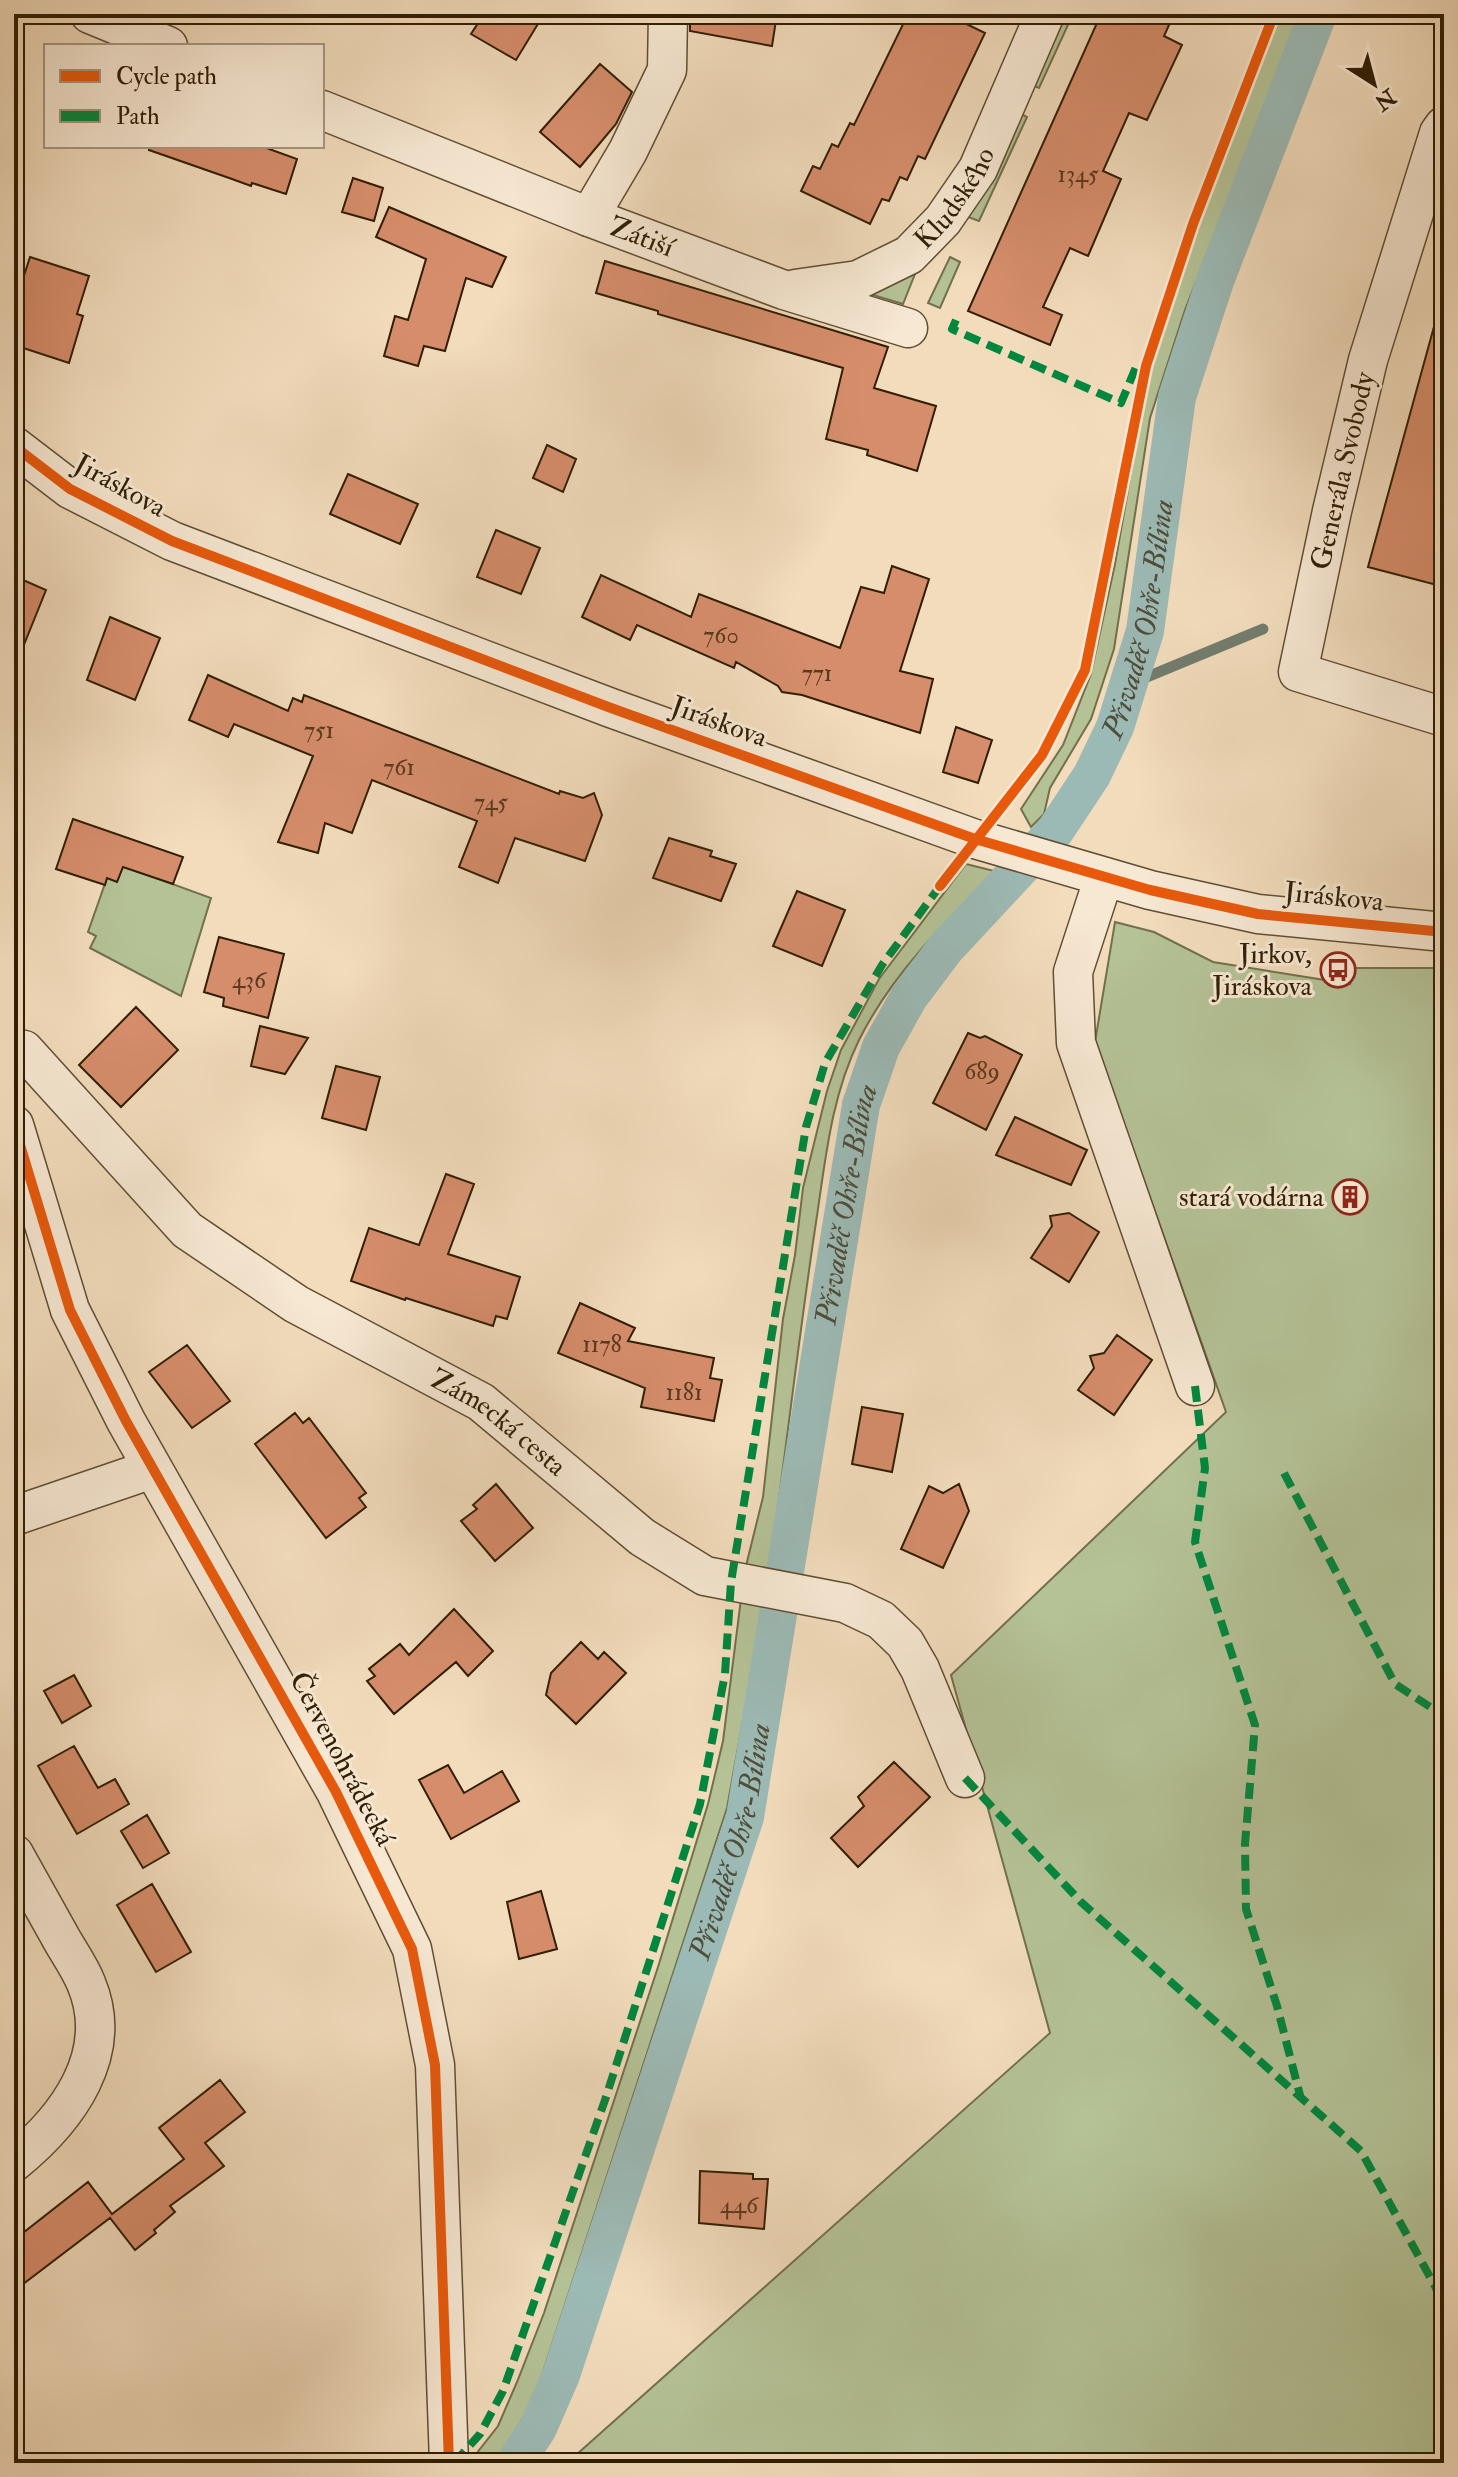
<svg xmlns="http://www.w3.org/2000/svg" width="1458" height="2477" viewBox="0 0 1458 2477" font-family="'IM FELL Double Pica',serif">
<style>
.green{fill:#b4c296;stroke:#72704d;stroke-width:2}
.lines{fill:none;stroke-linecap:round;stroke-linejoin:round}
.stream{stroke:#717c6e;stroke-width:11}
.canal{stroke:#9cbab5;stroke-width:38}
.building{fill:#d68d6b;stroke:#301e04;stroke-width:2}
.minor-casing{stroke:#604e32;stroke-width:41}
.minor{stroke:#f7e8d3;stroke-width:38}
.quiet{stroke:#00873e;stroke-width:8;stroke-dasharray:16 8;stroke-linecap:butt}
.cycleway-casing{stroke:#f7e8d3;stroke-width:15}
.cycleway{stroke:#e8590c;stroke-width:10}
.labels{text-anchor:middle;dominant-baseline:central;stroke-width:6;stroke-linejoin:round;paint-order:stroke}
.number-label{font-size:24px;fill:#5a3a1e}
.street-label{font-size:28px;fill:#301e04;stroke:#f7e8d3}
.poi-label{font-size:28px;fill:#301e04;stroke:#f7e8d3;text-anchor:end}
.water-label{font-size:30px;font-style:italic;fill:#504d39;stroke:#f7e8d3}
</style>
<rect width="100%" height="100%" fill="#f2dcbc"/>
<filter id="stains"><feTurbulence type="fractalNoise" baseFrequency=".0025" numOctaves="4"/><feColorMatrix values="0 0 0 0 .2 0 0 0 0 .09 0 0 0 0 .02 0 0 0 .5 -.17"/></filter>
<radialGradient id="worn" r=".72"><stop offset=".6" stop-color="#630" stop-opacity="0"/><stop offset="1" stop-color="#630" stop-opacity=".3"/></radialGradient>
<path class="green" d="M1060,14h13l-34,74 -9,-4z
M1279,14h21l-115,296 -35,108 -36,231 -23,70 -41,69 -6,26 -13,13 -10,-18 42,-64 28,-71 24,-110 33,-187 62,-186z
M1017,112l10,5 -48,104 -11,-4z
M950,257l10,5 -20,46 -12,-5z
M919,264l-16,40 -30,-9 -3,-6z
M966,864l32,8c-53,48 -107,104 -139,168 -29,59 -34,125 -44,189 -17,114 -30,229 -46,344l-24,-3 18,-73 20,-178 12,-64 8,-67 24,-97 14,-41 38,-71z
M123,866l88,32 -30,98 -91,-48 6,-12 -8,-4 19,-54 10,3z
M1115,922l39,10 59,30 137,22 3,-16h91v1495h-877l483,-430 -99,-358 275,-263 -131,-370z
M741,1599l23,6 -37,203 -185,567 -17,40 -30,48h-26l29,-37 19,-44 27,-69 114,-346 50,-163 15,-63z"/>
<g class="lines">
<path class="stream" d="M1130,684l133,-55"/>
<path class="canal" id="s1" d="M515,2463l23,-35 23,-53 184,-558 116,-712 20,-58 28,-50 36,-48 110,-118 37,-56 23,-48 30,-96 32,-234 38,-116 103,-267"/>
</g>
<path class="building" d="M484,14h60l-28,46 -45,-26z
M690,14h87l-5,32 -82,-15z
M908,14h38l39,19 -60,126 -7,-3 -11,24 -7,-3 -11,24 -7,-2 -12,25 -69,-33 12,-25 7,3 12,-25 6,3 12,-24 4,2z
M1101,14h73l-10,22 18,9 -35,75 -18,-7 -26,58 18,8 -33,77 -18,-8 -27,59 19,8 -12,30 -82,-34z
M600,64l32,28 -16,32 -36,43 -40,-35z
M150,146h111l36,13 -11,35 -34,-11 -1,3 -19,-7 -83,-29z
M353,178l30,10 -9,33 -32,-9z
M389,207l117,50 -14,30 -26,-9 -21,73 -21,-5 -6,20 -34,-10 11,-40 13,4 18,-61 -50,-22z
M30,257l59,19 -12,38 6,2 -14,47 -55,-18v-62l7,2z
M605,261l283,86 -14,41 62,18 -19,65 -50,-16 1,-5 -42,-11 17,-71 -185,-54v-3l-62,-18z
M1435,323l9,2v232l-7,28 -69,-18z
M547,445l29,14 -13,33 -30,-14z
M348,474l70,30 -18,40 -70,-30z
M496,530l44,18 -19,46 -44,-17z
M892,566l37,13 -29,92 33,8 -13,54 -118,-38 -20,-3 -4,-6 -42,-24 -2,6 -97,-43 -7,15 -48,-23 19,-42 90,42 8,-23 141,54 21,-61 23,6z
M14,576l32,14 -31,77h-1z
M110,617l50,21 -25,62 -48,-20z
M208,675l80,36 5,-13 9,4 2,-7 255,99 1,-3 23,7 11,-5 8,22 -17,46 -70,-23 -17,45 -39,-16 18,-46 -105,-41 -20,53 -27,-10 -7,30 -40,-11 35,-86 -79,-32 -6,13 -39,-17z
M956,727l36,13 -14,43 -35,-11z
M73,819l110,38 -10,27 -50,-17 -6,15 -10,-4 -2,7 -49,-16z
M669,838l43,13 -2,5 26,8 -15,37 -68,-23z
M797,891l48,19 -23,56 -49,-20z
M219,937l65,17 -16,64 -45,-12 1,-8 -20,-6z
M136,1007l42,43 -57,57 -42,-42z
M260,1026l48,12 -23,36 -34,-8z
M968,1033l12,5 5,-2 37,19 -36,75 -53,-27z
M336,1066l44,11 -14,53 -44,-12z
M1015,1117l72,33 -16,35 -75,-30z
M446,1174l28,10 -26,70 72,23 -13,42 -11,-3 -3,10 -87,-28 -1,2 -54,-19 18,-53 50,17z
M1069,1213l30,19 -30,50 -38,-24 21,-32 -2,-10z
M580,1303l55,25 -7,13 86,17 -4,20 12,2 -8,41 -73,-14 4,-19 -87,-35z
M1117,1335l35,25 -38,55 -36,-25 16,-22 -4,-12 14,-3z
M187,1345l43,56 -38,27 -43,-56z
M862,1407l41,7 -11,58 -40,-8z
M295,1413l8,10 6,-5 57,75 -7,5 7,9 -40,31 -71,-94z
M496,1484l37,44 -38,33 -34,-40 16,-12 -4,-4z
M959,1484l10,27 -26,57 -42,-19 28,-63 14,7z
M454,1609l39,42 -25,25 -12,-14 -62,52 -27,-33 8,-5 -6,-7 31,-25 9,11z
M581,1642l17,17 6,-7 22,21 -50,51 -30,-29 5,-22z
M74,1675l17,31 -29,17 -18,-32z
M74,1746l24,42 17,-9 14,25 -52,30 -39,-68z
M894,1762l36,35 -72,70 -27,-29 33,-32 -6,-9z
M448,1765l16,28 38,-22 17,30 -68,38 -32,-59z
M147,1815l22,38 -26,15 -22,-37z
M152,1884l39,68 -35,20 -39,-67z
M541,1891l16,58 -38,10 -12,-57z
M220,2080l25,32 -40,31 19,23 -54,40 5,6 -21,18 2,3 -21,17 -25,-32 -96,73v-51l74,-58 24,32 72,-55 -25,-31z
M700,2171l53,3v5h15l-4,50 -65,-6z"/>
<g class="lines">
<defs>
<g id="minor">
<path d="M90,14l78,32"/>
<path id="s2" d="M322,110l267,107 195,73 124,38"/>
<path d="M1444,126l-5,7 -71,227 -36,151 -34,161 146,45"/>
<path d="M589,217l39,-66 39,-81 1,-56"/>
<path id="s3" d="M795,289l63,-9 51,-25 34,-35 35,-51 67,-155"/>
<path d="M14,446l56,43 102,52 439,167 364,131 175,51 108,24 186,18"/>
<path d="M1104,877l-31,95 3,71 119,343"/>
<path id="s4" d="M14,1048l10,2 163,180 109,74 185,98 161,135 63,39 140,27 36,17 24,23 15,26 45,109"/>
<path d="M14,1125l56,185 56,111 210,371 76,157 23,116 14,398"/>
<path d="M14,1516l138,-47"/>
<path d="M14,1854c16,29 32,57 48,86 8,14 18,28 24,43 30,71 -19,136 -72,179"/>
</g>
</defs>
<use href="#minor" class="minor-casing"/>
<use href="#minor" class="minor"/>
<path class="quiet" d="M956,320l-4,9 169,74 15,-36 6,-1
M1195,1386l10,82 -10,74 60,183 -10,119 1,65 31,97 24,93
M1284,1473l111,211 49,32
M965,1778l116,124 280,249 75,137 8,26
M454,2463l26,-29 23,-43 102,-291 95,-296 25,-130 6,-92 75,-455 19,-64 57,-98 58,-79"/>
<defs>
<path id="cycleway" d="M14,446l56,43 102,52 439,167 364,131 175,51 108,24 186,18
M940,886l102,-131 43,-85 61,-304 47,-142 81,-210
M14,1125l56,185 56,111 210,371 76,157 23,116 14,398"/>
</defs>
<use href="#cycleway" class="cycleway-casing"/>
<use href="#cycleway" class="cycleway"/>
</g>
<defs>
<symbol id="bus-ring" viewBox="-11 -11 22 22"><circle r="9.5" fill="#f7e8d3" stroke="#8f2418" stroke-width="1.5"/><path d="M-5-6H5V4H4V6H2V4H-2V6H-4V4H-5ZM-3.5-4V0h7V-4ZM-3.5 1.2v1.5H-2V1.2ZM2 1.2v1.5H3.5V1.2Z" fill="#8f2418"/></symbol>
<symbol id="building-ring" viewBox="-11 -11 22 22"><circle r="9.5" fill="#f7e8d3" stroke="#8f2418" stroke-width="1.5"/><path d="M-4-6H4V6H1V3H-1V6H-4ZM-2.5-4.3h1.7v1.8h-1.7ZM.8-4.3h1.7v1.8H.8ZM-2.5-1h1.7V.8h-1.7ZM.8-1h1.7V.8H.8Z" fill="#8f2418"/></symbol>
</defs>
<g fill-rule="evenodd">
<use href="#bus-ring" x="1318" y="950" width="40" height="40"/>
<use href="#building-ring" x="1330" y="1177" width="40" height="40"/>
</g>
<g class="labels">
<g class="number-label">
<text x="1078" y="174">1345</text>
<text x="721" y="635">760</text>
<text x="817" y="673">771</text>
<text x="319" y="730">751</text>
<text x="399" y="767">761</text>
<text x="491" y="802">745</text>
<text x="249" y="980">436</text>
<text x="982" y="1071">689</text>
<text x="602" y="1344">1178</text>
<text x="684" y="1392">1181</text>
<text x="739" y="2205">446</text>
</g>
<g class="street-label">
<text stroke="none"><textPath href="#s3" startOffset="194">Kludského</textPath></text>
<text stroke="none"><textPath href="#s2" startOffset="344">Zátiší</textPath></text>
<text transform="translate(1343 471) rotate(-77)">Generála Svobody</text>
<text transform="translate(120 486) rotate(29)">Jiráskova</text>
<text transform="translate(719 722) rotate(20)">Jiráskova</text>
<text transform="translate(1334 897) rotate(6)">Jiráskova</text>
<text stroke="none"><textPath href="#s4" startOffset="620">Zámecká cesta</textPath></text>
<text transform="translate(342 1759) rotate(62)">Červenohrádecká</text>
</g>
<g class="poi-label">
<text x="1312" y="954">Jirkov,<tspan x="1312" dy="32">Jiráskova</tspan></text>
<text x="1324" y="1197">stará vodárna</text>
</g>
<g class="water-label">
<text stroke="none"><textPath href="#s1" startOffset="1980">Přivaděč Ohře-Bílina</textPath></text>
<text stroke="none"><textPath href="#s1" startOffset="1308">Přivaděč Ohře-Bílina</textPath></text>
<text stroke="none"><textPath href="#s1" startOffset="660">Přivaděč Ohře-Bílina</textPath></text>
</g>
</g>
<rect width="1458" height="2477" fill="none" stroke="#f2dcbc" stroke-width="48"/>
<rect x="16" y="16" width="1426" height="2445" fill="none" stroke="#301e04" stroke-width="4"/>
<rect x="24" y="24" width="1410" height="2429" fill="none" stroke="#301e04" stroke-width="2"/>
<rect x="44" y="44" width="280" height="104" fill="#f7e8d3" stroke="#a79780" stroke-width="2"/>
<rect x="60" y="70" width="40" height="12" fill="#e8590c" stroke="#a79780" stroke-width="2"/>
<text x="116" y="84" font-size="24" fill="#301e04">Cycle path</text>
<rect x="60" y="110" width="40" height="12" fill="#00873e" stroke="#a79780" stroke-width="2"/>
<text x="116" y="124" font-size="24" fill="#301e04">Path</text>
<g transform="translate(1374 84) rotate(144)" stroke="#f7e8d3" stroke-width="6" paint-order="stroke">
<path d="M0-6L14 30L0 20L-14 30Z" fill="#301e04"/>
<text y="-12" font-size="22" font-weight="bold" text-anchor="middle" fill="#301e04">N</text>
</g>
<rect width="100%" height="100%" filter="url(#stains)"/>
<rect width="100%" height="100%" fill="url(#worn)"/>
</svg>
